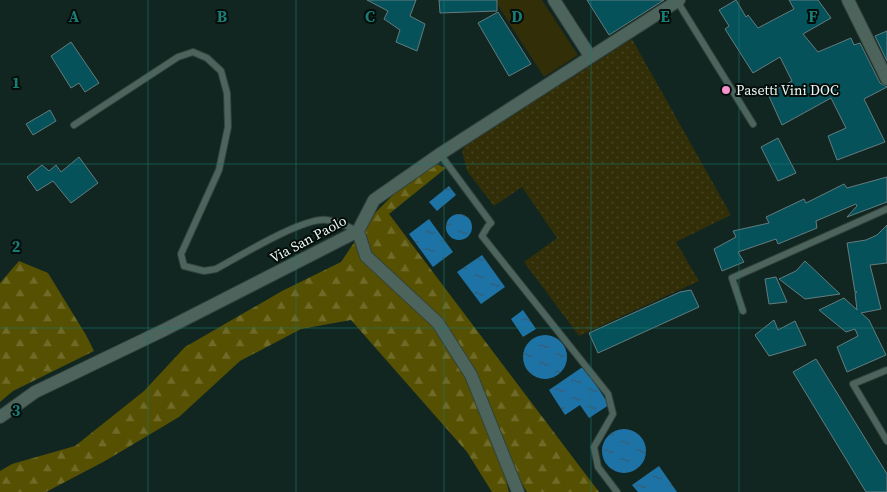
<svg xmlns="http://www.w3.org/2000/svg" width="887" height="492" viewBox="0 0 887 492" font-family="'Source Serif 4',serif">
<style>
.grass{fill:url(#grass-dots)}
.forest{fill:url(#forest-firs)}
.green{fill:#312e08}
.water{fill:url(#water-ripples)}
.building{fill:#05525a;stroke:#637c80}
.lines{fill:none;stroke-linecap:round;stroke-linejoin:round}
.service-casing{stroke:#33423d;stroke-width:8}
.minor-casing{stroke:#33423d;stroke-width:14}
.service{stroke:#4d645c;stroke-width:6}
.minor{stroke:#4d645c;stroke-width:12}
.grid{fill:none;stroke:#1a7c75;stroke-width:1;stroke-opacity:0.55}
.poi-dot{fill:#f690cf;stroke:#050d0a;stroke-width:2}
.labels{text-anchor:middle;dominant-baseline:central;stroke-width:4;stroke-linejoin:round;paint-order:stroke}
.poi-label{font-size:14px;fill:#e9f6f2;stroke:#050d0a;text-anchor:start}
.street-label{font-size:14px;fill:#e9f6f2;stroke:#050d0a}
.grid-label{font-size:16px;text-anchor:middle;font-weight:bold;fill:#1a7c75;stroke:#050d0a;stroke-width:4;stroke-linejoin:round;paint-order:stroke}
</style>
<defs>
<pattern id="grass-dots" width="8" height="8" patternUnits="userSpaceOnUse" patternTransform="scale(1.25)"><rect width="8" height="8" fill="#312e08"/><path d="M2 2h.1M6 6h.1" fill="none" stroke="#454320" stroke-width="1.8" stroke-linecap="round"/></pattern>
<pattern id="forest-firs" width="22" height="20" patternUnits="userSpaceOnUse" patternTransform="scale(1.25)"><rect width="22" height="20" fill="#565002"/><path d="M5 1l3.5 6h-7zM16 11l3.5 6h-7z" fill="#6e6a27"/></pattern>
<pattern id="water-ripples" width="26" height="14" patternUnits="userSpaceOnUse" patternTransform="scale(1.25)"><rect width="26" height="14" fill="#1e73a6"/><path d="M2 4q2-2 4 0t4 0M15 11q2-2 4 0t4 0" fill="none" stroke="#345c73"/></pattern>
</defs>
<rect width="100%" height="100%" fill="#112620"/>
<path class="grass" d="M632,39l99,176 -55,27 23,39 -120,55 -55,-74 33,-24 -35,-51 -28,19 -27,-35 -5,-20 3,-5z"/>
<path class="forest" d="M434,163l12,5 -57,46 210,278h-72l-9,-15 -14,-5 5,20h-17l-25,-40 -116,-132 -50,9 -61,32 -61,56 -74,44 -59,31h-46v-21l12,-7 63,-18 69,-55 41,-44 97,-56 59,-29 31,-46 26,-26z
M19,261l29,12 38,62 8,16 -81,40 -13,11v-119z"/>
<path class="green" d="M496,0h46l36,55 -34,22 -49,-76z"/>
<path class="water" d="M449,186l7,9 -19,16 -8,-9z
M446 227a13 13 0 1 1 26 0a13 13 0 1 1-26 0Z
M429,219l24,33 -20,15 -24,-33z
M482,255l23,32 -24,17 -24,-32z
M523,310l13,19 -13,8 -12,-18z
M523 357a22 22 0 1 1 44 0a22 22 0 1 1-44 0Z
M584,366l25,39 -20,13 -9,-13 -15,10 -16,-25z
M602 451a22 22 0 1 1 44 0a22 22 0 1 1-44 0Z
M659,466l18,26h-39l-6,-7z"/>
<path class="building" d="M367,0h49l-6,16 15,8 -8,27 -21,-9 4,-12 -16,-11 4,-8z
M439,0h58v11l-57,2z
M587,0h77l-55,35z
M736,0l10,17 2,-2 10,13 36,-19 -5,-9h29l13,18 -28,16 15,18 33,-14 3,7 6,-2 20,40 7,4 -23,12 21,43 -48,18 -9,-24 18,-8 -15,-30 -49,27 -14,-31 24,-13 -12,-24 -27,16 -28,-44 4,-3 -10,-16z
M498,12l33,52 -22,12 -31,-53z
M887,31v30l-12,-25z
M71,42l28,41 -14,9 -6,-9 -8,5 -20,-32z
M50,110l6,11 -23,14 -7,-11z
M778,138l18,35 -18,8 -17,-34z
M79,157l19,26 -27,20 -18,-22 -16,10 -10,-14 15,-12 7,6 7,-6 5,7z
M887,177v25l-40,15 10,-11 -1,-2 -40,17 1,7 -39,16 -2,-5 -38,13 6,10 -22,9 -8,-22 22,-12 -3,-6 36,-8 -3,-6 38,-18 2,4 38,-19 3,4z
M887,225v38l-17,2 11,44 -20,4 8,7 17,35 -39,17 -10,-25 21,-11 -3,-7 -9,3 -27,-22 25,-12 13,12 -2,-17 2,-1h-2l-8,-49 19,-3 11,-5z
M805,261l35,33 -35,5 -26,-20 17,-8z
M776,277l11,25 -18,2 -4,-25z
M691,290l8,17 -101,46 -9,-20 91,-41z
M774,320l4,10 17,-9 11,24 -37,11 -14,-21z
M816,359l71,115v18h-21l-73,-120z"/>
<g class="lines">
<defs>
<path id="service" d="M677,1l76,123
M74,125l104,-68 15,-5 14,6 14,13 6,22 1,34 -9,43 -38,84 3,12 20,5 12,-2c24,-13 87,-52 111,-49 11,1 20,6 30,11
M440,154l51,69 -3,3 -6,10 126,158 5,20 -19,33 4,20 19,25
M743,311l-11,-33 155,-69
M887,370l-34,14 34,57"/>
<path id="minor" d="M554,0l36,56
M848,0l39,79
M358,231l8,25 72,67 33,52 47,117
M0,417l35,-25 129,-62 194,-99 16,-31 66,-46 239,-154"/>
</defs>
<use href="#service" class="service-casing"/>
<use href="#minor" class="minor-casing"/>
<use href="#service" class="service"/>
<use href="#minor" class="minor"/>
</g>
<path class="grid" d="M148,0v492M296,0v492M444,0v492M591,0v492M739,0v492M0,164h887M0,328h887"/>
<circle class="poi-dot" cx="726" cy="90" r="5"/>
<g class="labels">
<g class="poi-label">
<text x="736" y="90">Pasetti Vini DOC</text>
</g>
<g class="street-label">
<text transform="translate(308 239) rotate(-28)">Via San Paolo</text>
</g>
</g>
<g class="grid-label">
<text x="74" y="22">A</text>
<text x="222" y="22">B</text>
<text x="370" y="22">C</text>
<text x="517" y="22">D</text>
<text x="665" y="22">E</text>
<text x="813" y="22">F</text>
<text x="16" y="88">1</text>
<text x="16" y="252">2</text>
<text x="16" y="416">3</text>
</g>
</svg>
